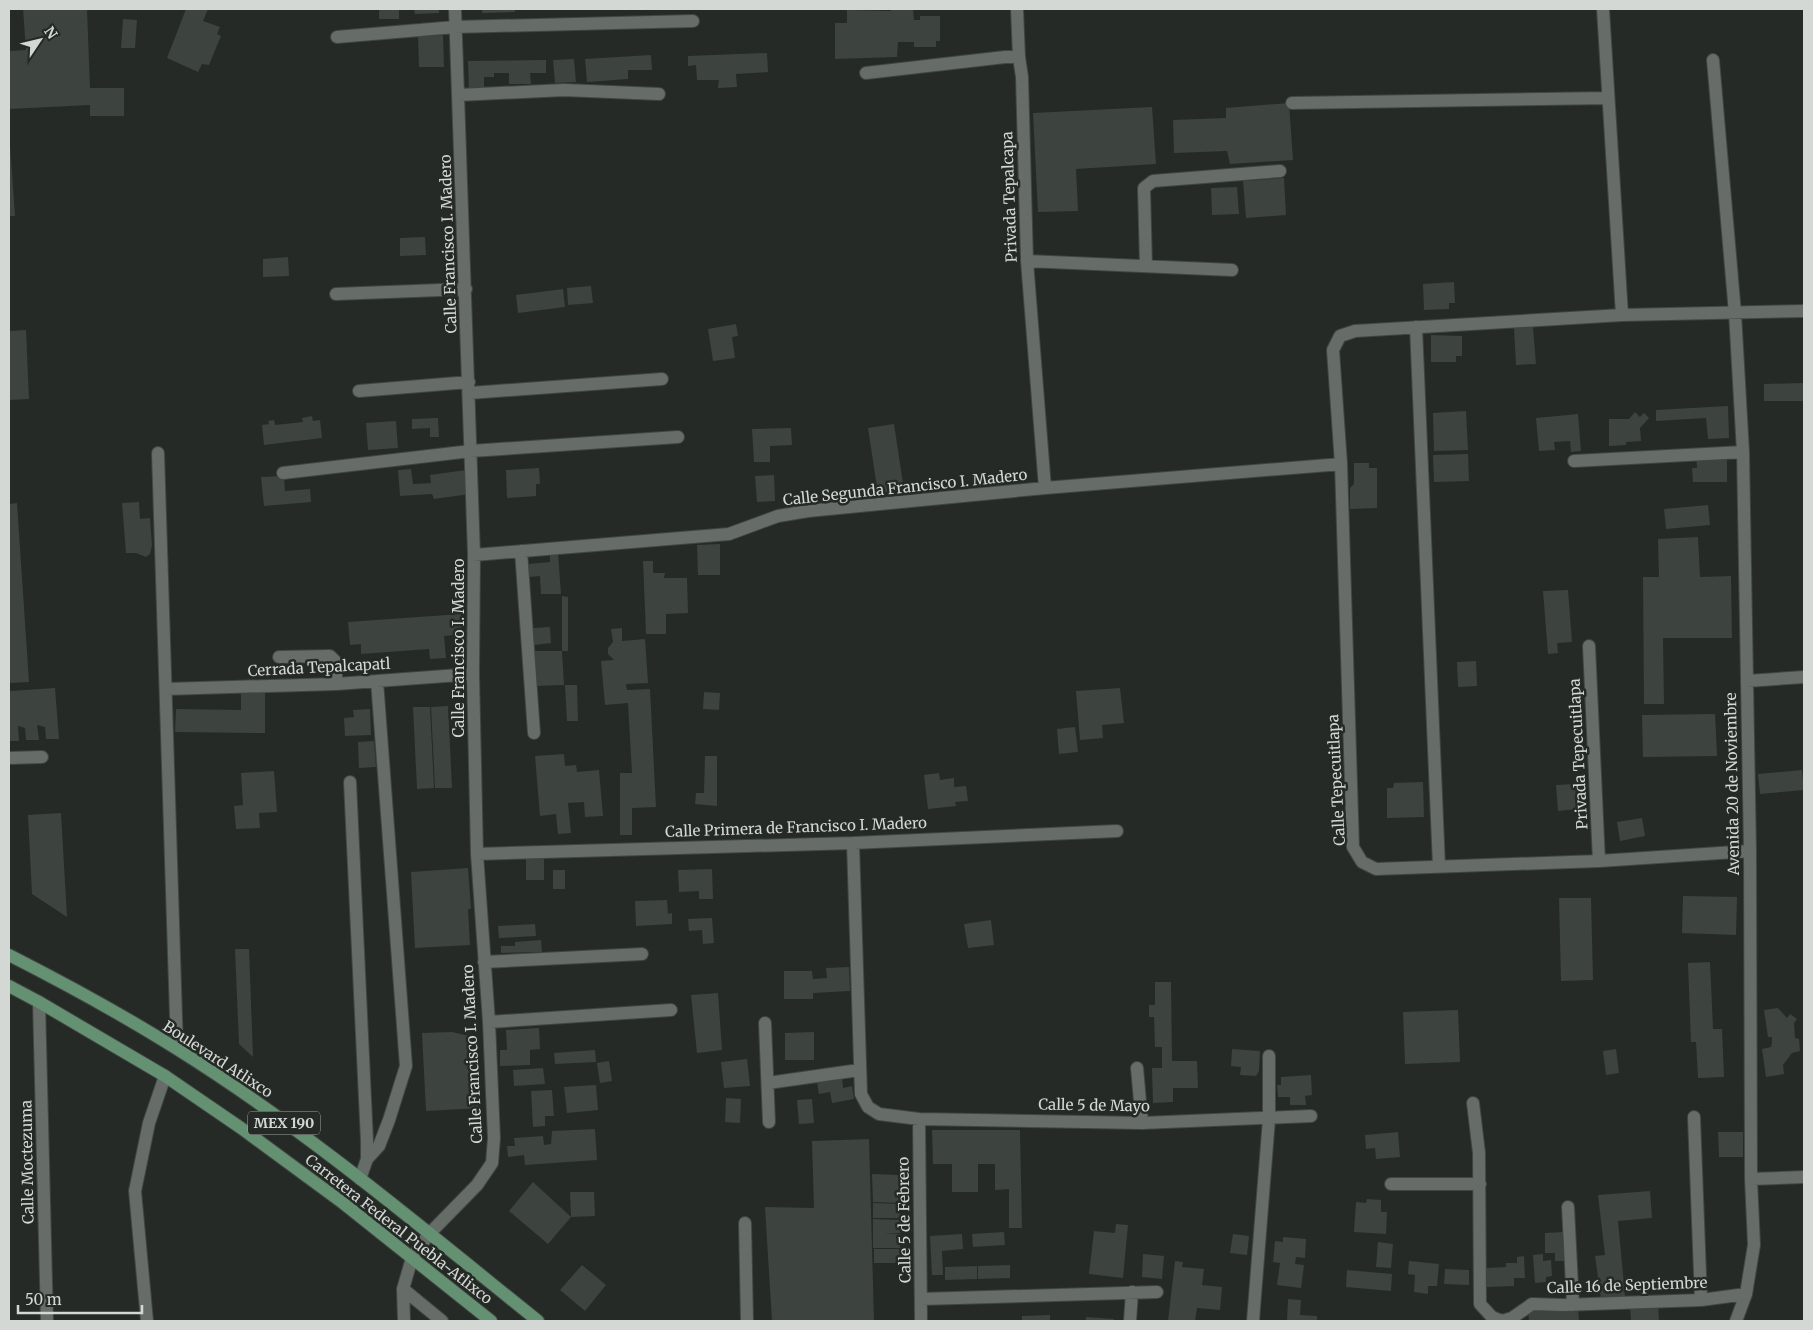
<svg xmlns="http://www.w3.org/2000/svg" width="1813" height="1330" viewBox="0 0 1813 1330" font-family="Merriweather,serif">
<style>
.building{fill:#3d433f}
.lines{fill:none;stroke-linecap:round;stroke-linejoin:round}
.minor-casing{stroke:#414642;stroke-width:14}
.major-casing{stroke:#414642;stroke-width:14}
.minor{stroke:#666c68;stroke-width:12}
.major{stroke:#659173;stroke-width:12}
.labels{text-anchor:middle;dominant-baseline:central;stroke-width:5;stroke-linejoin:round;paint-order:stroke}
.shield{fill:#252a26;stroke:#a0a4a0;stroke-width:1}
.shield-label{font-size:14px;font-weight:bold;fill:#d4d8d5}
.street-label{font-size:15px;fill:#d4d8d5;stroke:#252a26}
</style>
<rect width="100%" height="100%" fill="#252a26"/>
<path class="building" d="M23,9h64l3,79h34v28h-34v-11l-81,4v-58l17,-1z
M186,9h22l-5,12 17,6 -3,7 4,2 -12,29 -7,-1 -4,8 -31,-14z
M379,9h20v10h-20z
M414,9h25v4l-24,1z
M482,9h33v3l-33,1z
M891,9h22l1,11h6v-4h20v25h-4v6h-22v-5h-16l-1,15 -62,2v-36h12v-13l44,1z
M123,19l14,1 -2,28h-14z
M443,35l1,32h-25l-1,-31z
M767,53l1,19 -32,2 1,13 -19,1 1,-8h-22l-1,-15 -8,1v-10z
M651,55l1,15h-24v9l-41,3 -2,-23z
M574,59l2,23 -21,1 -2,-23z
M546,60v13h-16l1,11h-22v-11h-15v4h-10v14h-15l-1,-30z
M1289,103l4,57 -63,4 -3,-13 -53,2 -1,-33 53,-2v-10z
M1152,107l4,57 -80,5 2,42 -40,1 -5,-99z
M9,144h1l5,72h-6z
M1284,178l2,37 -40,3 -3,-37z
M1237,187l2,27 -27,1 -1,-27z
M425,237l1,18 -26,1v-18z
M288,257l1,19 -26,1v-18z
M1454,282l1,21h-6v6l-25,1 -1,-26z
M591,286l2,17 -25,2 -1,-17z
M563,289l2,18 -47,6 -2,-18z
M736,324l2,12 -6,1 3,21 -22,3 -5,-32z
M1533,327l3,37 -20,1 -2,-37z
M26,330l3,69 -20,1v-69z
M1431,335l31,1v20h-6v6h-25z
M1804,383v18h-40v-17z
M1728,406l1,32 -21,1 -2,-21 -50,3v-11z
M1466,411l2,39 -34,1 -1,-38z
M1635,412l5,5 4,-4 5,5 -9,10 1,13 -15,1v3l-17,1v-27h20z
M1578,414l3,37 -10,1 -1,-11 -16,1 1,8 -16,1 -3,-33z
M312,416l1,5 7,-1 2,18 -58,7 -2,-20 7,-1 -1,-3 6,-1 1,5 28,-3 -1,-4z
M438,418l1,19h-9v-9l-18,1v-10z
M396,421l2,27 -30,2 -2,-27z
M894,424l10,66 -26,4 -10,-66z
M791,428l1,17 -22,1v16h-16l-2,-33z
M1468,454l1,27 -35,1 -1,-27z
M1696,455h31v27h-34l-1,-14h5z
M1354,463h15v5h8v40l-27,1v-21l4,-4z
M539,468l1,16h-4v12l-29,2 -1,-28z
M411,469l2,15 18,-1 -1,-8 36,-5 4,24 -36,5 -2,-5 -32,2 -2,-26z
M774,475l1,26 -18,1 -2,-26z
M284,476l1,15 25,-2 1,13 -47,4 -3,-29z
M139,502l1,17 10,-1 2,27 -2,9 -4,3 -10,-4h-10l-4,-50z
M17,503l12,179 -20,1v-179z
M1708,505l2,20 -44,4 -2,-20z
M1698,537l2,40 31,-1 1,62h-69l1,66h-20l-1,-127h16l-1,-38z
M720,544v31h-22l-1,-30z
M558,553l3,41h-20l-1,-18 -11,1 -1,-13 22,-2v-8z
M643,561h10v12h12l-1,5h23l1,35 -22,1v20h-20z
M1568,590l4,52 -15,1 1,10 -10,1 -5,-63z
M562,596l6,1v54h-6l2,34 -28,1 -2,-35h28z
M461,614l1,20 -18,2 2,22 -16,1 -1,-10 -68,5v-10l-11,1 -2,-23z
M550,627l1,16 -17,2 -1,-17z
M622,628v13l23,-2 3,44 -22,1 1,6 23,-1 6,118 -24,1v27h-12v-62h12l-4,-70 -23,2 -4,-44 13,-1 -6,-6v-6l5,-6 -2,-13z
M1476,661l1,25 -19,1 -1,-25z
M565,685h12l1,36h-11z
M55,688l4,51h-13l-1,-12 -8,-2 2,15h-13l-1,-12 -7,-2 1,15h-10v-50z
M241,688l24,1v44l-90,-1 1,-23 65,1z
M1120,688l4,35 -22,2 1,13 -23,2 -4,-49z
M704,692l16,1 -1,17 -16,-1z
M448,706l4,82h-17l-4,-81z
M413,707h17l4,81 -17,1z
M370,709l1,26 -26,1 -1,-18 10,-1 -1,-7z
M1715,714l2,42 -74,1 -1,-42z
M1075,727l3,25 -19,2 -2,-25z
M374,741l2,26 -17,1 -1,-26z
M564,754l1,12 11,-1 1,7 22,-2 4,46 -18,1 -1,-15 -16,1 3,30 -13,1 -2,-20 -16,2 -5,-60z
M705,756h12v50l-22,-2 1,-11h8z
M1802,770l2,20 -44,4 -2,-20z
M274,771l3,41 -18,1 1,15 -24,1 -2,-23 9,-1 -2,-32z
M939,773l1,7 14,-2v9l12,-1 2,15 -13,1 1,4 -28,3 -4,-34z
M1423,782l1,35 -37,1v-30h6l1,-5z
M1575,784l2,25 -19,2 -2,-26z
M61,813l6,104 -35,-23 -4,-79z
M1642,818l3,18 -25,5 -3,-19z
M526,859h18v21h-18z
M468,868l3,41h-3l2,36 -55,3 -4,-76z
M712,869l1,30h-14v-8l-20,1 -1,-22z
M553,870h12v19h-12z
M1683,896l54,1 -1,38 -54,-2z
M1559,898h32l2,82 -32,1z
M667,900l1,14 4,-1v11l-36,2 -1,-25z
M712,918l2,25 -11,1 -1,-14 -13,1 -1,-12z
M991,920l3,25 -26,3 -4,-24z
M535,924l1,12 -37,2 -1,-12z
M541,940l1,12 -41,1v-7h14v-4z
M235,949h14l4,108 -14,-13z
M1710,962l3,67h9l2,48 -26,1 -2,-36h-5l-3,-79z
M849,967l1,24 -37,2v6h-29v-28h28l1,8 14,-1 -1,-10z
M1155,982h16l1,79h25l1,27h-25v14l-20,1 -1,-35h10v-21h-7l-1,-30h-5v-12h6z
M718,993l4,57 -25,3 -6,-58z
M1778,1008l9,10 3,-4 7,5 -3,4 1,15 4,1 1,12 -8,2 -9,12 1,9 -18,3 -4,-28 9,-2 1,-5v-5h-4l-4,-27z
M1458,1010l2,52 -55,2 -2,-52z
M539,1028l1,21 -10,1v15l-30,1v-16h7l-1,-20z
M452,1032l26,6 3,70 -55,3 -4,-78z
M814,1032v28h-29v-27z
M1232,1049l28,2 -1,20 -3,5 -16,-1 1,-8 -10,-1z
M1616,1049l3,24 -13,2 -3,-24z
M595,1050l1,12 -41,2 -1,-11z
M747,1059l3,27 -26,2 -3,-26z
M609,1061l3,20 -12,2 -3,-20z
M543,1068l2,16 -31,2 -1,-16z
M1311,1075l1,20 -7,1 1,9h-16v-8h-12l-1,-12h4v-8z
M842,1078l1,10 9,-2 2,13 -22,4 -2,-11 -11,2 -2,-12z
M596,1085l2,25 -31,3 -3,-26z
M552,1090l2,26h-9v10l-12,1 -2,-36z
M726,1098l15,1 -1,24 -15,-1z
M812,1099l2,24 -15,1 -2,-24z
M595,1129l2,31 -72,5 -1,-10 -16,2 -1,-11h8l-1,-8 29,-2 1,9 7,-1 1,-13z
M932,1130h88l2,98h-13v-39l-14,1v-26h-17v28h-26v-28h-19z
M1398,1132l2,25 -24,2 -1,-11 -9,1 -1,-14z
M1718,1132h25v25h-24z
M869,1139l5,182h-102l-7,-114 49,1 -2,-67z
M872,1174l27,1 1,28 -27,-1z
M533,1182l38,35 -23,27 -39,-33z
M1650,1191l2,27 -34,3 7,75 -24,3 -6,-43 10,-1 -7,-60z
M570,1192h24l1,24 -24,1z
M1367,1199l14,1v12h6l-1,22 -32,-2 2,-30 10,1z
M873,1203l27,1v14h-27z
M873,1219l27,1v13l-16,1h16v14h-27z
M1116,1224l12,1 -5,53 -34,-4 5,-43 21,2z
M1004,1232l1,13 -32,2 -1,-13z
M1564,1232l1,29h-10v-8h-10v-20z
M962,1234l1,15 -21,2 1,24h-11l-2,-39z
M1233,1234l16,2 -2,19 -17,-2z
M1283,1237l23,2 -1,19 -9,-1 -1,7 9,1 -3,23 -24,-3 3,-22 -7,-1 2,-21 8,1z
M1378,1242l15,2 -2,24 -15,-1z
M874,1249h27v14h-27z
M1143,1254l21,2 -2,23 -20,-2z
M1543,1254v7l8,-1 1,16 -6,1v5l-11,1 -2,-28z
M1524,1256l1,22h-11v8l-27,1 -1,-19 20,-1v-4h11v-6z
M1175,1261l8,1 -1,5 22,2 -2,16 20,2 -2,23 -23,-2 -2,13h-27z
M1409,1261l30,3 -2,22h-9v8l-14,-2 1,-17 -7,-1z
M582,1265l24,20 -21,26 -25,-21z
M1010,1265v13l-32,1v-13z
M977,1266v13l-32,1v-13z
M1445,1269l24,1v15l-25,-1z
M1347,1270l45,4 -1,17 -45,-4z
M1288,1299l13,1 -1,15 17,1v5h-30z
M1658,1302l1,19h-28l-1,-17z
M1578,1307l1,14h-50l-1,-11z
M1050,1315v6h-28v-5z
M1086,1317l28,2 -1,2h-27z"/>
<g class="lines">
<defs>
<path id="minor" d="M1017,9l2,48 3,20 5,184 18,227
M1603,9l19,306
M337,37l118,-10 238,-6
M1713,60l22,253 8,139 4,229 3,170 1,328 3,66 -8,49 -10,27
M866,73l139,-16h14
M459,95l105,-5 95,4
M1292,103l316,-5
M1027,261l205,9
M1146,266l-2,-78 9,-7 127,-10
M336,294l130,-5
M1416,327l23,539
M359,391l110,-9
M470,393l192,-14
M158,453l19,595
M1574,461l169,-9
M283,473l188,-22 207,-14
M521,551l13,182
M474,555l255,-21 49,-18 30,-5 237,-23 296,-24
M1589,646l10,215
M279,657l51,-1 6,6v22
M1747,681l57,-4
M166,689l170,-5 137,-10
M9,758l33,-1
M350,782l17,359v18l-7,20
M853,843l8,251 7,13 11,7 40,5 223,4 169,-7
M1750,851l-151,10 -223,8 -14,-7 -9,-15 -12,-383 -8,-114 7,-14 15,-5 267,-16 182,-4
M477,854l376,-11 264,-12
M484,962l158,-8
M39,1002l8,319
M489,1022l182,-12
M765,1023l4,99
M1137,1068l5,55
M768,1083l91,-13
M1473,1103l6,50 1,151 12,13 10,4 10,-3 20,-14 31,1 138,-5 45,-6
M1694,1117l7,183
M919,1119l2,202
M367,1159l12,-13 10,-26 17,-54 -29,-385
M1751,1179l53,-2
M1391,1184h89
M1568,1207l5,98
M745,1223l2,98
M403,1289l39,32
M921,1299l236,-7
M147,1321l-12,-130 14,-68 16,-47
M404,1321l-1,-32 9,-31 17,-24 48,-49 15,-22 2,-25 -5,-116 -12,-168 -4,-180 1,-119 -19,-546
M1130,1321l2,-29
M1253,1321l16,-202v-63"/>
<path id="major" d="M9,955c57,29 114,60 168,94 128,80 244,178 361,272
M9,986l30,16 126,74 76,52 102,75 148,118"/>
</defs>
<use href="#minor" class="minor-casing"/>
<use href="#major" class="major-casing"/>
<use href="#minor" class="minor"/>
<use href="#major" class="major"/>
</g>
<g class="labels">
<rect class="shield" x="248" y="1111.5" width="72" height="23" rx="4"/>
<g class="shield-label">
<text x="284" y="1123">MEX 190</text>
</g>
<g class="street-label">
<text transform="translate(1009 197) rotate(-92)">Privada Tepalcapa</text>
<text transform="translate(448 244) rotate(-92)">Calle Francisco I. Madero</text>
<text transform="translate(905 487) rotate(-6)">Calle Segunda Francisco I. Madero</text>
<text transform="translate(458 648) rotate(-90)">Calle Francisco I. Madero</text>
<text transform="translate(319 667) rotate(-3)">Cerrada Tepalcapatl</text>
<text transform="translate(1578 754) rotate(-93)">Privada Tepecuitlapa</text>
<text transform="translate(1336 780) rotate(-93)">Calle Tepecuitlapa</text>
<text transform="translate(1732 784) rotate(-91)">Avenida 20 de Noviembre</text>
<text transform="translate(796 827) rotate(-2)">Calle Primera de Francisco I. Madero</text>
<text transform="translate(472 1054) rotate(-93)">Calle Francisco I. Madero</text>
<text transform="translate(218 1059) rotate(33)">Boulevard Atlixco</text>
<text transform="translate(1094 1105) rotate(1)">Calle 5 de Mayo</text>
<text transform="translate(27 1162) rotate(-91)">Calle Moctezuma</text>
<text transform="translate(904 1220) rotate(-91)">Calle 5 de Febrero</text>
<text transform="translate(399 1229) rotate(38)">Carretera Federal Puebla-Atlixco</text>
<text transform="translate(1627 1285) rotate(-2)">Calle 16 de Septiembre</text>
</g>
</g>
<rect width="1813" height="1330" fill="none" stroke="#d4d8d5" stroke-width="20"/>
<g transform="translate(40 40) rotate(55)" stroke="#252a26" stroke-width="4" paint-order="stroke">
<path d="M0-4L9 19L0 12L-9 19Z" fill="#d4d8d5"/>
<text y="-8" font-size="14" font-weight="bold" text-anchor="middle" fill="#d4d8d5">N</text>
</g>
<path d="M18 1305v8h124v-8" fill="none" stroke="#d4d8d5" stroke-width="2.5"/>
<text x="25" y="1305" font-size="15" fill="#d4d8d5" stroke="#252a26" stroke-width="4" paint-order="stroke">50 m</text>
</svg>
